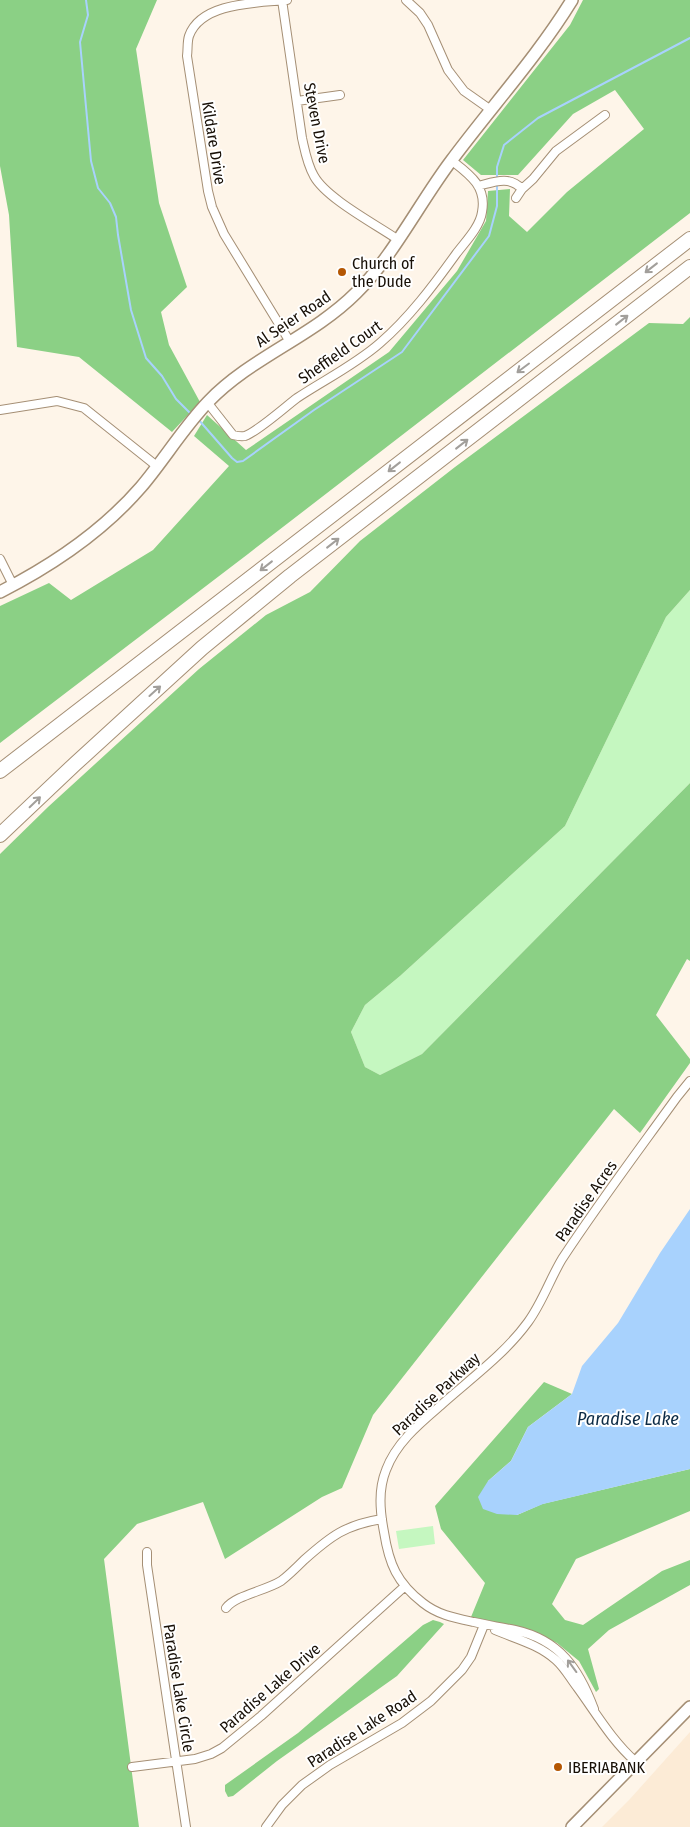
<svg xmlns="http://www.w3.org/2000/svg" width="690" height="1827" viewBox="0 0 690 1827" font-family="'Fira Sans Condensed',sans-serif">
<style>
.built{fill:#fcebd6}
.green{fill:#c5f7c0}
.forest{fill:#8bd085}
.water{fill:#a8d2fd}
.lines{fill:none;stroke-linecap:round;stroke-linejoin:round}
.stream{stroke:#a8d2fd;stroke-width:2}
.street-casing{stroke:#a58f75;stroke-width:10}
.secondary-casing{stroke:#a58f75;stroke-width:14}
.highway-casing{stroke:#a58f75;stroke-width:16}
.street{stroke:#fff;stroke-width:8}
.secondary{stroke:#fff;stroke-width:11}
.highway{stroke:#fff;stroke-width:14}
.oneway{stroke:#a29f9b}
.poi-dot{fill:#b45703;stroke:#fff;stroke-width:2}
.labels{text-anchor:middle;dominant-baseline:central;stroke-width:4;stroke-linejoin:round;paint-order:stroke}
.street-label{font-size:16px;fill:#170f06;stroke:#fff}
.poi-label{font-size:16px;fill:#170f06;stroke:#fff;text-anchor:start}
.water-label{font-size:18px;font-style:italic;fill:#0c2b46;stroke:#fff}
</style>
<rect width="100%" height="100%" fill="#fef5e9"/>
<path class="built" d="M690,1732v95h-88l28,-28z"/>
<path class="green" d="M690,590v193l-268,271 -42,21 -15,-8 -14,-35 14,-27 35,-29 165,-150 101,-209z
M433,1526l2,18 -36,5 -3,-18z"/>
<path class="forest" d="M0,0h157l-21,49 23,154 28,84 -26,25 8,33 31,57 -28,30 -93,-75 -62,-10 -8,-132 -9,-49z
M583,0h107v213l-442,341 -248,189v-137l49,-23 22,17 82,-50 76,-84 -35,-30 13,-21 39,35 143,-98 68,-81 29,-50 2,-30 22,-2 -1,27 18,16 40,-40 77,-63 -29,-39 -42,24 -55,61h-37l-18,-15 107,-135z
M690,317v273l-24,27 -101,209 -165,150 -35,29 -14,27 14,35 15,8 42,-21 268,-271v178l-3,-2 -31,56 34,44v4l-50,70 -26,-24 -241,306 -31,73 -20,9 -97,62 -22,-57 -66,22 -33,35 35,268h-139v-973l48,-47 151,-138 67,-54 44,-23 50,-51 95,-74 194,-144 34,1z
M544,1382l28,12 -44,33 -17,34 -23,20 29,34 25,-11 148,-35v42l-114,48 -24,45 13,16 18,5 79,-54 28,-11v25l-81,45 -21,19 11,40 -3,3 -17,-31 -22,-18 -32,-15 -54,-11 14,-34 -44,-54 -6,-23z
M433,1620l7,2 4,2 -47,52 -120,85 -44,35 -5,1 -3,-6v-6l73,-52 125,-108z"/>
<path class="water" d="M690,1209v260l-147,35 -26,11 -20,-1 -14,-5 -5,-12 10,-16 23,-20 17,-34 44,-33 10,-28 36,-43 42,-70z"/>
<g class="lines">
<path class="stream" d="M86,0l2,15 -8,27 11,119 7,27 12,15 6,14 2,18 13,75 15,48 16,18 14,23 15,15
M497,179v-12l7,-22 34,-27 152,-80
M198,419l34,39 5,4 6,-1 71,-51 88,-58 87,-116 8,-30v-22"/>
<defs>
<path id="street" d="M282,0l20,138c3,13 5,26 12,38 12,22 61,48 83,63
M287,0c-30,3 -86,2 -98,36 -2,6 -1,13 -2,20l21,135 4,16 12,27 66,108
M406,0l14,13 8,12 20,45 16,21 27,19
M297,101l43,-6
M478,186c16,-4 31,-11 44,3l-6,9
M522,189l11,-10 23,-28 49,-36
M207,402l26,33c4,1 8,2 12,1 12,-4 40,-29 52,-38 27,-18 58,-33 83,-55 29,-25 53,-57 76,-89 9,-12 24,-27 26,-42 5,-26 -13,-38 -31,-52
M0,410l57,-9 27,7 74,59
M0,559l13,26
M147,1552v13l39,262
M226,1608c10,-13 39,-17 55,-27 8,-6 16,-14 23,-21 27,-24 41,-35 78,-41
M495,1630c21,9 43,14 61,30 9,8 14,18 21,27 19,26 35,54 59,75
M594,1709c-15,-40 -34,-69 -79,-79 -14,-3 -28,-5 -41,-8 -19,-4 -36,-7 -51,-19 -26,-20 -34,-39 -39,-71 -4,-21 -6,-42 2,-62 10,-27 33,-46 54,-64 30,-27 64,-51 88,-84 14,-19 22,-43 34,-63 36,-55 76,-108 115,-162l13,-16
M132,1767l63,-8 16,-5 11,-6 39,-32 143,-129
M266,1827l16,-22 20,-20 28,-20 72,-42 29,-22 31,-31 9,-13 13,-32"/>
<path id="secondary" d="M0,592c51,-26 103,-61 141,-105 23,-27 42,-59 67,-85 43,-45 104,-65 148,-109 36,-35 64,-91 95,-132 40,-54 86,-104 121,-161
M572,1827l118,-120"/>
<path id="highway" d="M0,771l690,-532
M0,835l75,-71 127,-116 88,-72 400,-309"/>
</defs>
<use href="#street" class="street-casing"/>
<use href="#secondary" class="secondary-casing"/>
<use href="#highway" class="highway-casing"/>
<use href="#street" class="street"/>
<use href="#secondary" class="secondary"/>
<use href="#highway" class="highway"/>
</g>
<defs><path id="oneway-shaft" d="M-6 0H5M1.5-3L5.5 0L1.5 3" fill="none" stroke-width="1.6" stroke-linecap="round" stroke-linejoin="round" transform="scale(1.25)"/></defs>
<g class="oneway">
<use href="#oneway-shaft" transform="translate(651 268) rotate(142)"/>
<use href="#oneway-shaft" transform="translate(622 320) rotate(-38)"/>
<use href="#oneway-shaft" transform="translate(523 368) rotate(143)"/>
<use href="#oneway-shaft" transform="translate(462 444) rotate(-38)"/>
<use href="#oneway-shaft" transform="translate(394 467) rotate(142)"/>
<use href="#oneway-shaft" transform="translate(333 543) rotate(-38)"/>
<use href="#oneway-shaft" transform="translate(266 566) rotate(142)"/>
<use href="#oneway-shaft" transform="translate(155 691) rotate(-42)"/>
<use href="#oneway-shaft" transform="translate(35 802) rotate(-44)"/>
<use href="#oneway-shaft" transform="translate(572 1666) rotate(-126)"/>
</g>
<g class="poi-dot">
<circle cx="342" cy="272" r="5"/>
<circle cx="558" cy="1767" r="5"/>
</g>
<g class="labels">
<g class="street-label">
<text transform="translate(317 123) rotate(79)">Steven Drive</text>
<text transform="translate(214 143) rotate(81)">Kildare Drive</text>
<text transform="translate(293 319) rotate(-34)">Al Seier Road</text>
<text transform="translate(340 352) rotate(-35)">Sheffield Court</text>
<text transform="translate(586 1201) rotate(-55)">Paradise Acres</text>
<text transform="translate(436 1394) rotate(-43)">Paradise Parkway</text>
<text transform="translate(179 1688) rotate(81)">Paradise Lake Circle</text>
<text transform="translate(270 1688) rotate(-41)">Paradise Lake Drive</text>
<text transform="translate(362 1729) rotate(-33)">Paradise Lake Road</text>
</g>
<g class="poi-label">
<text x="352" y="263">Church of<tspan x="352" dy="18">the Dude</tspan></text>
<text x="568" y="1767">IBERIABANK</text>
</g>
<g class="water-label">
<text x="628" y="1419">Paradise Lake</text>
</g>
</g>
</svg>
